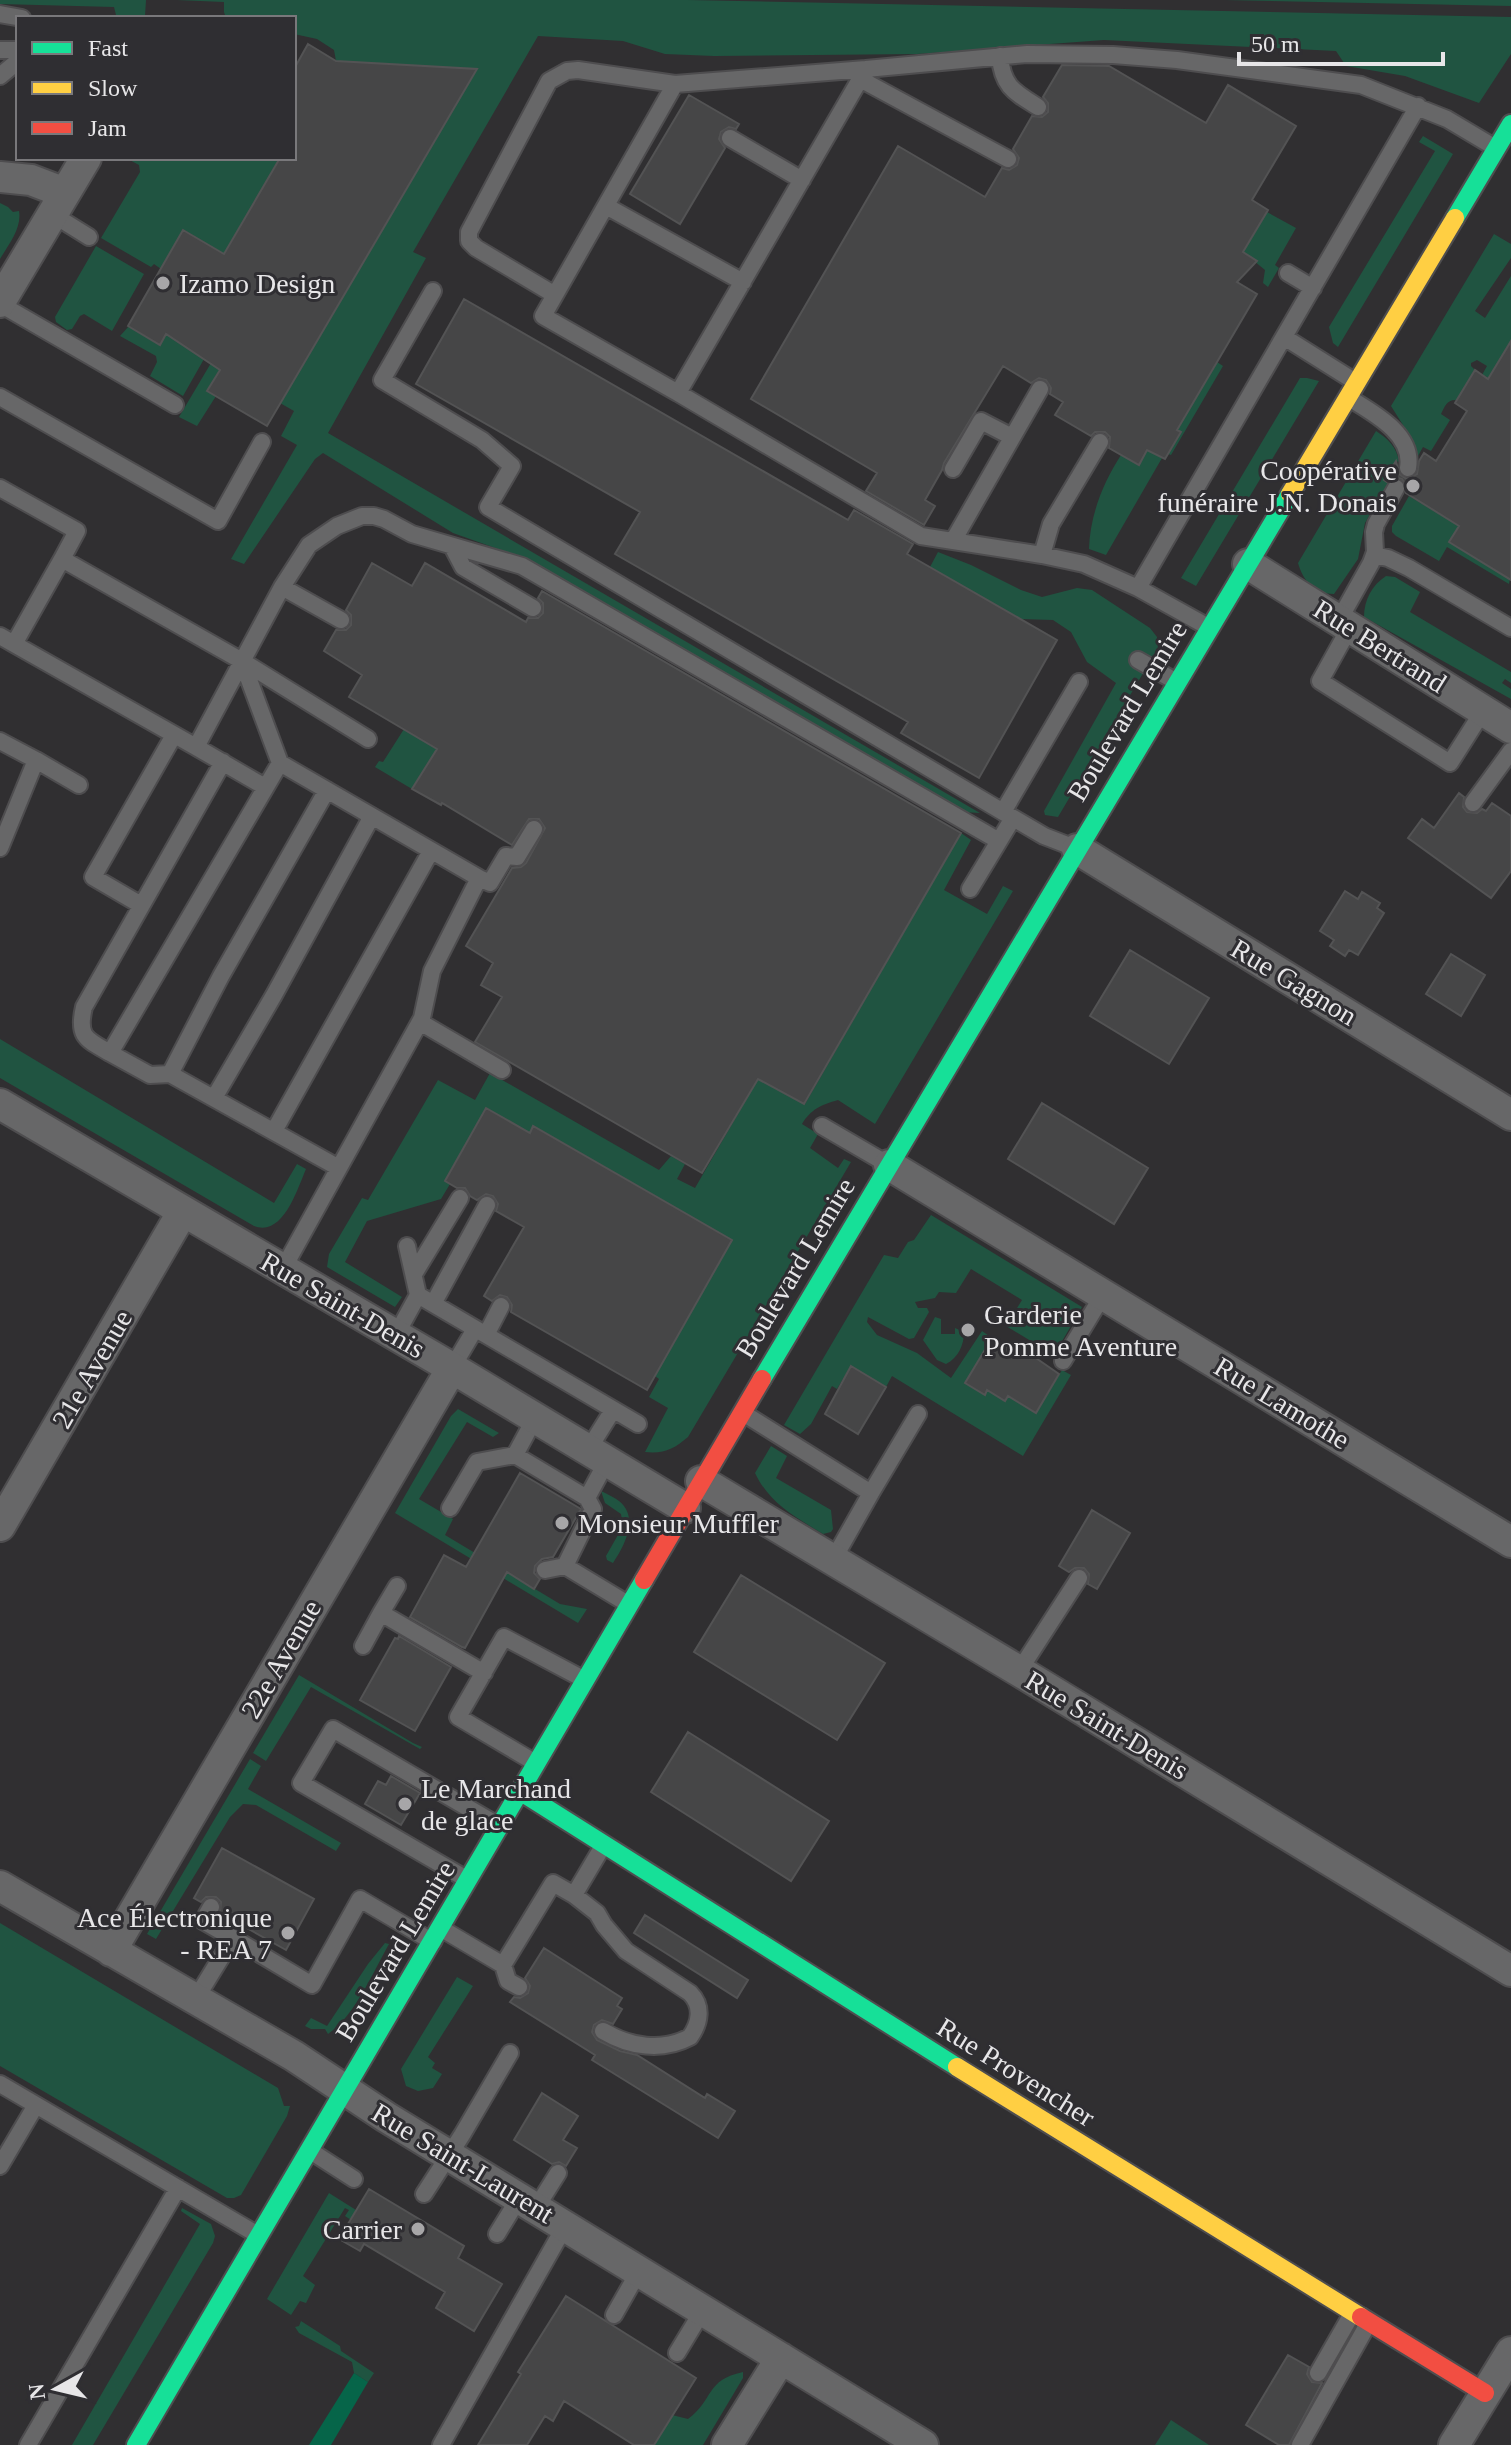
<svg xmlns="http://www.w3.org/2000/svg" width="1511" height="2445" viewBox="0 0 1511 2445" font-family="'Times New Roman',serif">
<style>
.green{fill:#205441}
.forest{fill:#066549}
.building{fill:#464647;stroke:#535354;stroke-width:2}
.lines{fill:none;stroke-linecap:round;stroke-linejoin:round}
.lane-casing{stroke:#4e4d4f;stroke-width:20}
.street-casing{stroke:#4e4d4f;stroke-width:34}
.fast-casing{stroke:#4e4d4f;stroke-width:22}
.slow-casing{stroke:#4e4d4f;stroke-width:22}
.jam-casing{stroke:#4e4d4f;stroke-width:22}
.lane{stroke:#676768;stroke-width:16}
.street{stroke:#676768;stroke-width:30}
.fast{stroke:#16e098;stroke-width:18}
.slow{stroke:#ffcf43;stroke-width:18}
.jam{stroke:#f24e42;stroke-width:18}
.poi-dot{fill:#a7a6a8;stroke:#2f2e32;stroke-width:3}
.labels{text-anchor:middle;dominant-baseline:central;stroke-width:6;stroke-linejoin:round;paint-order:stroke}
.poi-label{font-size:28px;fill:#e7e6e8;stroke:#2f2e32;text-anchor:start}
.street-label{font-size:28px;fill:#e7e6e8;stroke:#2f2e32}
</style>
<rect width="100%" height="100%" fill="#302f31"/>
<path class="green" d="M0,0h146l-1,16 -29,-1 -2,-8 -114,-3z
M688,0l823,17v37l-32,49 -74,-27 -59,-10 -10,-15 -232,-11 -187,14 -203,2 -49,-2 -42,-13 -85,-5 -125,216 13,6 -98,175 652,380 -17,-1 -434,-252 -76,-27 -130,-80 -8,6 -71,105 -13,-5 66,-114 -16,-9 13,-25 -14,-8 197,-334 -141,-8 -2,-11 -17,-11 -23,-5v-16h-68l-2,-6v-10l-47,-2z
M1225,0h286v6z
M1423,136l30,18 -115,193 -5,-4 -4,-16 106,-176 -16,-9z
M126,158h154l-56,96 -40,-24 -23,39 -7,-5 -3,3 -50,-29 39,-66 -1,-7z
M0,203l8,4 5,5 6,-1c3,17 -10,33 -19,48z
M1267,212l29,16 -21,37 4,3 -11,19 -5,-4 2,-13 -22,-18z
M1494,234l17,10v14l-36,53 10,7 26,-42v65l-22,37 -7,-3 5,-9 -10,-6 -6,3v3l4,4 -18,30c-10,-1 -12,6 -16,14l9,6 -19,31 -8,-4 -5,9 -10,-23 -17,-27z
M96,246l48,28 -32,57 -28,-17 -4,2 -8,13 -5,1 -11,-8 -1,-5z
M172,324l32,35 -21,37 -33,-20 7,-14 -1,-6 -36,-20 9,-10 31,19z
M1217,362l6,4 -52,89 -3,-1 12,-22 -3,-2z
M211,363l9,6 -12,21 8,6 -19,30 -18,-9z
M1300,378h7l12,3 -123,205 -15,-8z
M1376,431c12,8 21,16 23,31l-3,-1 -12,19 4,3 -23,40 -7,36 -24,35c-19,0 -31,-13 -36,-31z
M1148,449l14,9 -56,97 -17,-6c1,-34 14,-66 32,-94l17,10z
M1409,496l50,30 -10,16 58,35 4,-6 -2,13 -62,-37 -8,14 -43,-25 -4,-4v-6z
M938,552l33,13 50,25 21,7 35,-9 15,2 58,38 7,9 1,11 -100,169 -13,-2 -1,-4 72,-128 -29,-21 -16,-30 -18,-12 -33,-1 -90,-52z
M1386,576l9,1 25,15 -10,20 101,60v11l-6,-4 -3,4 9,6v10l-147,-82c0,-17 8,-32 22,-41z
M404,729l33,20 -25,40 -37,-22 4,-6 4,1z
M961,833l10,7 -27,50 43,24 16,-28 10,5 -138,233 -37,-24c-17,5 -27,9 -36,24l16,10 -8,14 28,20 6,-9 7,3 -163,275c-14,12 -24,17 -43,15l23,-44 -19,-11 10,-18 -4,-3 77,-136 -198,-114 -4,7 -44,-25 -41,72 5,4 -9,15 -74,22 -22,41 57,35 -7,10 -68,-40 2,-13 33,-56 6,2 70,-120 37,20 15,-27 169,97 12,-14 14,8 -8,15 18,9 63,-109 47,25z
M0,1039l274,164 23,-39 9,5c-9,21 -23,68 -52,57l-254,-148z
M931,1215l151,92 -28,48 -48,-29 16,-26 -51,-31 -15,24 -17,-1 -4,6 -20,4 3,6h9l2,4 -15,26 -5,1 -41,-22 -1,5 10,13 40,18 34,25 31,-47 10,7 -26,45 19,11 2,-4 17,10 4,-4 28,17 26,-43 9,5 -48,81 -131,-80 -6,11 -35,-21 -14,23 -5,-3 -21,38 -11,10 -16,-9 100,-170 14,3 10,-16 6,-2z
M935,1317l6,2v15h14v-6l9,4c0,13 -6,26 -18,32l-9,-4 -14,-20z
M458,1409l41,24 -6,4 -26,-15 -48,77 34,20 -8,16 115,69 27,5 -9,14 -183,-110 56,-97z
M771,1446l16,10 -11,22 55,32 2,19 -2,3 -8,2c-28,-17 -54,-31 -68,-61z
M601,1491c6,3 13,6 18,10 21,17 5,45 -6,62l-6,-3 -1,-4 17,-30 -2,-12 -16,-11z
M299,1675l114,68 9,4 -2,2 -109,-62 -45,74 -13,-8z
M250,1759l11,7 -13,23 93,54 -5,8 -80,-46 -13,-1 -13,13 -74,122 -9,-5z
M0,1923l278,165 6,18h6l-3,10 -46,79 -7,3h-7l-227,-132z
M385,1943l4,1c-16,28 -34,72 -61,90l-3,-5h-14l-6,-3 6,-8 16,8 41,-62z
M457,1977l16,9 -45,71 7,6 -3,5 10,6 -9,14 -15,3 -12,-5 -5,-17z
M329,2193l27,17 -5,10 -6,-4 4,-6 -4,-2 -42,68 12,9 -9,18 -6,-2 -9,14 -24,-16z
M182,2208l29,16 4,12 -2,7 -120,202h-21l128,-221 -19,-13z
M301,2321l39,25 1,5 33,22 -6,9 -14,-9 -2,-11 -53,-29 -4,-6 4,-1z
M743,2372v6l-40,67h-49l18,-30 16,4c26,-19 17,-39 55,-47z
M1171,2420l38,25h-54z"/>
<path class="forest" d="M354,2373l14,9 -37,63h-22z"/>
<path class="building" d="M308,44l28,17 141,8 -210,357 -60,-35 13,-21 -54,-36 -6,11 -32,-19 55,-96 41,24 56,-96h14v-89z
M1062,65l47,1 97,57 22,-38 68,41 -44,74 16,10 -25,42 14,9 -20,21 20,12 -80,136 4,2 -16,27 -18,-9 -8,15 -30,-17 1,-11 -5,-5h-10l-4,4 -36,-21 8,-13 -13,-8 1,-6 -5,-8 -7,-2 -8,5 -28,-17 -59,97 -2,7 -17,30 10,6 -11,19 -58,-34 11,-18 -126,-74 147,-253 87,51 17,-29 7,2 8,-5 2,-7 -6,-9 19,-33 10,1 6,-5v-9l-5,-6z
M689,95l50,29 -3,5 -7,-2 -8,5 -2,7 6,9 -45,76 -50,-30z
M464,299l384,221 6,-10 59,34 -6,10 150,86 -78,138 -78,-45 7,-11 -293,-168 25,-42 -224,-128z
M1511,341v239l-62,-38 10,-16 -53,-33 1,-6 -5,-8 -7,-2 -8,5 -3,-2 12,-19 3,13 8,5 10,-5 2,-13 5,-8 12,8 31,-50 -12,-8 20,-33 13,9z
M372,563l40,23 13,-23 101,59 2,-4h10l5,-5v-10l-5,-5 4,-7 419,242 -157,271 -46,-25 -56,94 -227,-131 27,-45 -21,-12 12,-22 -27,-17 46,-78 9,-1 5,-4 19,-35 -6,-9h-10l-17,26 -70,-42 -1,2 -29,-16 25,-40 -88,-52 13,-22 -38,-24 12,-21h10l5,-5v-10l-5,-5z
M1459,793l5,4 -1,10 4,5 10,1 5,-4 4,2 6,-8 19,13v55l-20,27 -83,-60 14,-19 12,9z
M1345,891l13,8 4,-7 18,11 -3,5 7,5 -26,42 -9,-5 -4,6 -15,-10 4,-6 -14,-9z
M1130,950l79,48 -40,66 -79,-48z
M1451,954l34,21 -24,41 -35,-22z
M1042,1103l106,65 -34,56 -106,-65z
M486,1108l44,25 3,-7 199,114 -85,150 -136,-78 1,-7 -5,-8 -7,-2 -8,6 -8,-5 40,-69 -28,-16 2,-7 -5,-8 -7,-2 -9,6 -7,-4 -5,-8h-8l-12,-7z
M992,1338l22,13 3,-6 42,29 -23,39 -28,-17 -3,5 -18,-11 -2,5 -20,-12z
M851,1366l35,21 -28,47 -33,-20z
M520,1473l61,36 -28,48 -11,2 -7,7 -1,7 6,6 -6,10 -27,-17 -42,76 -3,-1 -52,-30 34,-62 22,12z
M1092,1510l38,23 -33,56 -9,-5 1,-10 -5,-6h-9l-6,4 -10,-6z
M741,1575l144,88 -48,77 -143,-88z
M399,1636l52,31 -36,64 -55,-31 35,-62 3,1z
M688,1732l141,89 -38,60 -140,-89z
M391,1776l29,17 -19,32 -36,-21 13,-23 8,4z
M222,1848l92,51 -28,51 -66,-37 1,-11 -5,-5h-10l-5,5 -7,-4z
M645,1915l103,65 -11,18 -103,-65z
M544,1948l78,50 -5,8 5,3 -9,15 -11,-4 -8,5 -2,7 5,8 23,11 17,4 68,43 2,-4 28,17 -17,27 -126,-78 3,-5 -85,-53 4,-5 6,1 8,-5 2,-7 -5,-8z
M542,2093l36,23 -15,24 14,8 -11,18 -7,-4 -7,2 -38,-24z
M369,2189l95,57 -6,12 44,26 -28,47 -38,-23 9,-16 -81,-48 -4,7 -21,-12z
M566,2296l130,82 -42,67h-20l-70,-44 -11,20 -8,-5 -18,29h-49l43,-71 -3,-2z
M1288,2355l21,12 -2,7 5,8 10,1 -33,62h-10l-33,-20z"/>
<g class="lines">
<defs>
<path id="lane" d="M0,14l22,4
M0,50h18
M1000,56c2,30 14,36 38,51
M0,76l18,-15
M860,79l148,80
M730,138l72,42
M606,206l137,76
M52,214l37,23
M1288,273l25,15
M433,291l-51,89 100,60 30,26 -24,41 515,305
M555,295l-79,-47 -7,-7v-9l80,-151 18,-10 11,-1 97,14
M0,304l175,101
M1284,337l70,44
M678,393l-135,-77 132,-232 191,-15
M0,397l218,124 44,-79
M1349,398c24,15 65,36 59,70
M953,469l28,-48 31,16
M0,488l77,43 -15,28
M953,541l87,-152
M452,546l11,21 70,41
M1042,555l9,-31 49,-82
M1374,555l14,3 21,10 102,60
M282,587l59,33
M1138,588l280,-482
M1339,620l32,-57 4,-11 -1,-20 2,-8 20,-36
M1350,627l-30,54 130,82 33,-52
M1210,628l-72,-40 -54,-24 -42,-9 -121,-19 -243,-143 188,-324 161,-15 86,1 64,5 184,25 86,34 47,28
M0,636l14,8
M1138,660l37,21
M242,661l38,102 199,115 -47,93 -10,47 -139,251
M368,739l-126,-78 -180,-102 -48,85 182,103 86,-160 27,-42 28,-19 25,-10h12l10,3 28,15 110,32 477,275
M0,741l36,19 -36,88
M196,747l69,40
M36,760l43,25
M280,763l-170,290 40,22 20,-1 169,94
M1473,803l38,-52
M1075,848l-31,-12 -41,-24 76,-130
M479,878l11,5 16,-27 11,1 17,-28
M970,889l43,-71
M141,905l-48,-28 81,-142
M420,1022l82,48
M110,1053c-24,-14 -33,-16 -26,-46l139,-245
M170,1074l51,-98 106,-186
M214,1098l60,-103 98,-179
M822,1126l67,39
M274,1131l157,-280
M407,1246l11,49 220,129
M414,1274l46,-76
M433,1304l54,-99
M396,1335l22,-40
M486,1335l15,-29
M1063,1361l40,-66
M452,1368l23,-39
M743,1413l128,80 -38,67
M535,1418l-20,37 72,43 6,11 -28,57 63,38
M588,1450l25,-40
M871,1493l47,-79
M587,1498l20,-37
M450,1508l27,-46 38,-7
M545,1570l20,-4
M397,1586l-16,27 103,60
M363,1646l18,-33
M1019,1671l60,-93
M534,1762l-76,-45 46,-80 81,43
M468,1880l-167,-97 32,-54 166,97
M211,1907l-8,14 30,17
M442,1929l61,36 50,-82 21,12
M503,1965l5,16 11,6
M195,2000l38,-62 79,47 48,-86 73,43
M603,2031c27,16 59,21 87,6 10,-14 13,-31 0,-44l-64,-42 -22,-26 -7,-12 -23,-18 29,-49
M0,2084l258,151
M312,2152l42,27
M0,2166l36,-61
M424,2194l38,-59 48,-82
M536,2208l22,-35
M497,2234l22,-36
M614,2315l25,-44
M677,2353l26,-43
M1318,2373l35,-61
M28,2445l150,-257
M441,2445l124,-219
M1300,2445l68,-121"/>
<path id="street" d="M0,177l31,3 34,13
M0,302l86,-144
M1248,564l263,164
M1077,849l434,266
M0,1104l452,264 233,140
M889,1165l622,377
M701,1481l318,190 492,300
M0,1526l183,-315
M0,1886l294,170 92,61 537,328
M111,1951l341,-583
M727,2445l54,-87
M1454,2445l57,-93"/>
<path id="fast" d="M1455,218l56,-94
M762,1379l528,-885
M521,1792l436,275
M136,2445l508,-865"/>
<path id="slow" d="M1290,494l165,-276
M957,2067l404,250"/>
<path id="jam" d="M644,1580l118,-201
M1361,2317l124,76"/>
</defs>
<use href="#lane" class="lane-casing"/>
<use href="#street" class="street-casing"/>
<use href="#fast" class="fast-casing"/>
<use href="#slow" class="slow-casing"/>
<use href="#jam" class="jam-casing"/>
<use href="#lane" class="lane"/>
<use href="#street" class="street"/>
<use href="#fast" class="fast"/>
<use href="#slow" class="slow"/>
<use href="#jam" class="jam"/>
</g>
<g class="poi-dot">
<circle cx="163" cy="283" r="8"/>
<circle cx="1413" cy="486" r="8"/>
<circle cx="968" cy="1330" r="8"/>
<circle cx="562" cy="1523" r="8"/>
<circle cx="405" cy="1804" r="8"/>
<circle cx="288" cy="1933" r="8"/>
<circle cx="418" cy="2229" r="8"/>
</g>
<g class="labels">
<g class="poi-label">
<text x="179" y="283">Izamo Design</text>
<text x="1397" y="470" text-anchor="end">Coopérative<tspan x="1397" dy="32">funéraire J.N. Donais</tspan></text>
<text x="984" y="1314">Garderie<tspan x="984" dy="32">Pomme Aventure</tspan></text>
<text x="578" y="1523">Monsieur Muffler</text>
<text x="421" y="1788">Le Marchand<tspan x="421" dy="32">de glace</tspan></text>
<text x="272" y="1917" text-anchor="end">Ace Électronique<tspan x="272" dy="32">- REA 7</tspan></text>
<text x="402" y="2229" text-anchor="end">Carrier</text>
</g>
<g class="street-label">
<text transform="translate(1380 646) rotate(32)">Rue Bertrand</text>
<text transform="translate(1127 711) rotate(-59)">Boulevard Lemire</text>
<text transform="translate(1294 982) rotate(31)">Rue Gagnon</text>
<text transform="translate(795 1268) rotate(-59)">Boulevard Lemire</text>
<text transform="translate(343 1305) rotate(30)">Rue Saint-Denis</text>
<text transform="translate(92 1369) rotate(-60)">21e Avenue</text>
<text transform="translate(1282 1403) rotate(31)">Rue Lamothe</text>
<text transform="translate(281 1659) rotate(-60)">22e Avenue</text>
<text transform="translate(1107 1725) rotate(31)">Rue Saint-Denis</text>
<text transform="translate(395 1951) rotate(-59)">Boulevard Lemire</text>
<text transform="translate(1016 2072) rotate(32)">Rue Provencher</text>
<text transform="translate(463 2163) rotate(31)">Rue Saint-Laurent</text>
</g>
</g>
<rect x="16" y="16" width="280" height="144" fill="#2f2e32" stroke="#79787b" stroke-width="2"/>
<rect x="32" y="42" width="40" height="12" fill="#16e098" stroke="#79787b" stroke-width="2"/>
<text x="88" y="56" font-size="24" fill="#e7e6e8">Fast</text>
<rect x="32" y="82" width="40" height="12" fill="#ffcf43" stroke="#79787b" stroke-width="2"/>
<text x="88" y="96" font-size="24" fill="#e7e6e8">Slow</text>
<rect x="32" y="122" width="40" height="12" fill="#f24e42" stroke="#79787b" stroke-width="2"/>
<text x="88" y="136" font-size="24" fill="#e7e6e8">Jam</text>
<g transform="translate(56 2389) rotate(262)" stroke="#2f2e32" stroke-width="6" paint-order="stroke">
<path d="M0-6L14 30L0 20L-14 30Z" fill="#e7e6e8"/>
<text y="-12" font-size="22" font-weight="bold" text-anchor="middle" fill="#e7e6e8">N</text>
</g>
<path d="M1239 52v12h204v-12" fill="none" stroke="#e7e6e8" stroke-width="4"/>
<text x="1251" y="52" font-size="24" fill="#e7e6e8" stroke="#2f2e32" stroke-width="6" paint-order="stroke">50 m</text>
</svg>
